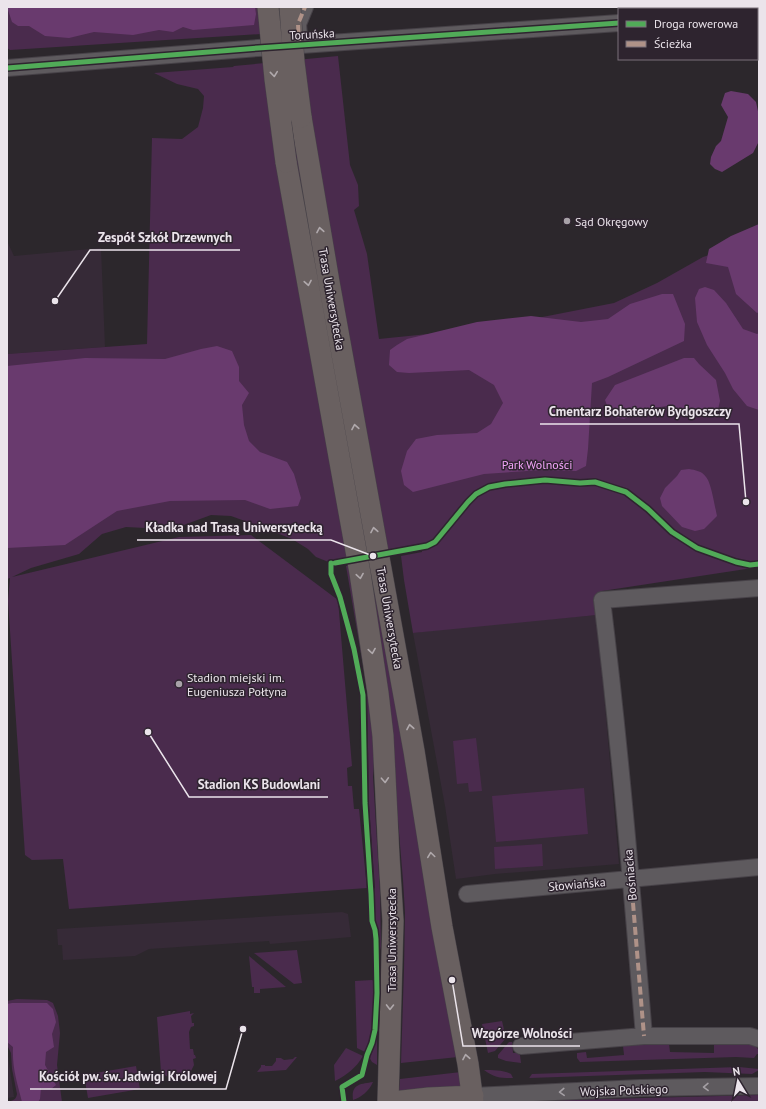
<svg xmlns="http://www.w3.org/2000/svg" width="766" height="1109" viewBox="0 0 766 1109" font-family="'PT Sans',sans-serif">
<style>
.built{fill:#362a37}
.green{fill:#4a2b4d}
.forest{fill:#693a6e}
.lines{fill:none;stroke-linecap:round;stroke-linejoin:round}
.minor-casing{stroke:#474248;stroke-width:18}
.major-casing{stroke:#474248;stroke-width:22}
.minor{stroke:#5e5a5e;stroke-width:16}
.major{stroke:#696060;stroke-width:21}
.major-bridge-casing{stroke:#474248;stroke-width:22;stroke-linecap:butt}
.major-bridge{stroke:#696060;stroke-width:21}
.quiet{stroke:#af9288;stroke-width:4;stroke-dasharray:8 4;stroke-linecap:butt}
.cycleway-casing{stroke:#2e242f;stroke-width:8}
.cycleway{stroke:#51ab58;stroke-width:5}
.oneway{stroke:#b0a9ac}
.oneway2{stroke:#a49fa4}
.poi-dot{fill:#a8a2a8;stroke:#2e242f;stroke-width:1.5}
.labels{text-anchor:middle;dominant-baseline:central;stroke-width:3;stroke-linejoin:round;paint-order:stroke}
.street-label{font-size:12px;fill:#ebe4eb;stroke:#2e242f}
.poi-label{font-size:12px;fill:#ebe4eb;stroke:#2e242f;text-anchor:start}
.park-label{font-size:12px;fill:#f4a5fa;stroke:#2e242f}
.leader{fill:none;stroke:#ebe4eb;stroke-width:1.5}
.callout-dot{fill:#ebe4eb;stroke:#2e242f;stroke-width:1.5}
.callout-label{font-size:13px;text-anchor:middle;font-weight:bold;fill:#ebe4eb;stroke:#2e242f;stroke-width:3;stroke-linejoin:round;paint-order:stroke}
</style>
<rect width="100%" height="100%" fill="#2c272c"/>
<path class="built" d="M7,241l7,15 87,-8 4,99 -98,7z
M597,615l22,249 -124,10 -39,5 -11,-73 -32,-173 57,-7z
M342,912l6,2 3,23 -81,7 -1,-3 -120,8 -14,7 -72,4 -1,-15h-4l-1,-16z
M7,1049l7,48 -7,1z"/>
<path class="green" d="M7,7h252l2,27 -251,16 -3,-2z
M338,56l12,109 8,20 1,21 -5,4 13,44 12,85 108,-11 127,-25 43,-20 46,-26 56,-18v328l-157,24v9l-5,15 -184,18 -9,-53 -3,-24 21,-4v-4l-52,9 88,500 -57,6 3,-94 1,-56 -2,-33 -12,-143 -25,-179 -35,5 -15,-6 -8,-8 -16,-10 -36,-14 -25,-9 -20,-1 -30,11 -16,3 -39,-2 -24,7 -23,20 -48,14 -19,9 167,-40 72,-2 87,65 14,166 -5,2 1,18h4l2,23h5l8,79 -298,21 -6,-50 -31,1 -7,-5 -17,-254 2,-23 -3,1v-225l140,-10 5,-206 30,1 16,-12 5,-19 1,-12 -6,-7 -21,-5 -23,-11 79,-6 1,-1z
M350,565l22,149 2,49 -1,14 7,115 1,59 -6,-29 -2,-29 1,-4 1,-1 -6,-82 -2,-117 -21,-123z
M476,738l6,53 -13,1 -1,-9 -11,1 -4,-43z
M584,788l4,46 -92,8 -4,-46z
M542,844l1,22 -48,3 -1,-22z
M297,950l5,33 -8,1 -40,-31z
M249,956l37,31 -26,2v4h-6v-6h-2z
M372,980l2,1 -2,52 -7,19 -8,-4 -2,-67z
M17,999l30,1 6,3 5,13 2,17 -3,32 5,37h-54c5,-2 8,-2 9,-8l-5,-25 -1,-16 -4,-8v-44z
M190,1011v3l4,-1 -3,3 1,7h2v3l-3,1 -2,5 1,17h3l1,6h1l1,3 -3,1 1,6 -6,12 -18,2 -9,-7 -4,-55z
M502,1021l4,17 -11,13 -7,2 -6,-29z
M377,1034v31l-5,-3 -3,-5 7,-16z
M509,1042h3l1,11h4l3,2 1,8 -15,-2 -8,-3v-3z
M746,1042l9,4 4,4v4h-2l-3,4 -18,-1 -156,5 -3,-4v-5l9,-1 1,6 37,-3 -1,-9 3,-3 43,1 1,8 44,1v-8l1,-2z
M346,1048l17,8c-7,12 -16,19 -28,25l-1,-16z
M295,1057h2l-11,13 -29,2 4,-5v-2h4v1h7l4,-5v-3h5l3,2 9,-1z
M136,1066l4,23 -52,9 -4,-23z
M739,1067l20,2v1l-7,4 -47,-2 -176,6 3,-4z
M484,1070c9,0 19,0 27,4l2,4c-13,0 -18,0 -29,-8z
M461,1072l2,14 -64,5 1,-12z
M373,1082c-4,9 -11,15 -20,18 -2,-16 7,-16 20,-18z
M759,1095v7l-229,-1z"/>
<path class="forest" d="M7,7h248l1,7 -2,11 -61,5 -10,-3 -10,5 -14,-2 -26,5 -39,-3 -25,6 -24,-2 -16,-10h-11l-6,-4z
M731,91l17,3 8,8 3,14v25l-6,12 -31,19 -7,-3 -5,-5 1,-7 5,-11 5,-5 7,-24 -7,-12 4,-12z
M759,224v88l-2,1 -21,-19 -8,-27 -22,-4 3,-14 22,-13z
M705,287l9,3 12,13 17,26 14,5 2,-1v77l-12,-4 -14,-17 -8,-16 -18,-28 -10,-23 -2,-24 4,-9z
M662,294h11l12,30 -1,17 -76,36 -16,6 -4,66 -2,17 -10,5 -34,-1 -58,4 -71,18 -9,-7 -3,-14 6,-20 9,-12 21,-4 40,-2 14,-9 12,-21 -9,-18 -25,-15 -60,3 -12,-1 -8,-7 1,-15 7,-5 10,-6 70,-17 54,-6 50,6 27,-3 22,-15z
M217,346l15,5 7,16v14l10,12 -7,12 2,20 5,16 11,11 27,10 7,12 7,24 -3,8 -28,3 -25,-9 -75,1 -53,10 -52,34 -58,3v-182l78,-8 80,1 36,-10z
M684,358h10l5,6 17,16 4,21 -4,16 -23,-2 -26,-9 -28,4 -15,9 -13,-3 -6,-16 10,-15z
M689,469c6,1 13,2 17,8 5,5 9,30 11,39l-13,13 -9,2 -13,-4 -20,-21 -2,-8 5,-10 12,-12 4,-6z
M12,1003h35l6,6 3,13 -4,12 2,13 -8,5 -1,13 11,20 -5,4 -10,-1 -1,11 -2,3h-16c-5,-20 -10,-34 -9,-55l-6,-5v-38z"/>
<g class="lines">
<defs>
<path id="minor" d="M757,29h2
M299,37l-1,-13 7,-17
M7,68l251,-20 361,-25
M467,894l292,-27
M644,1036c-12,-145 -24,-291 -42,-436l157,-12
M521,1046l123,-10h106l9,3
M473,1096l167,-8 119,-2"/>
<path id="major" d="M301,117l28,165 85,469 28,176 26,137 5,38
M286,162l74,411 18,120 5,43 6,121 4,64 -5,181
M393,1102l36,-4 44,-2"/>
</defs>
<use href="#minor" class="minor-casing"/>
<use href="#major" class="major-casing"/>
<use href="#minor" class="minor"/>
<use href="#major" class="major"/>
<defs>
<path id="major-bridge" d="M268,7l7,72 11,83
M290,7l4,55 7,55"/>
</defs>
<use href="#major-bridge" class="major-bridge-casing"/>
<use href="#major-bridge" class="major-bridge"/>
<path class="quiet" d="M299,45l-1,-21 7,-17
M631,879l13,157"/>
<defs>
<path id="cycleway" d="M7,68l251,-20 361,-25
M331,563v11l9,23 14,52 9,46 2,108 6,91 1,27 3,9 1,9 1,54 -2,37 -3,13 -5,12 -5,20 -20,12 2,15
M335,563l92,-17 8,-4 5,-6 28,-34 8,-8 13,-7 16,-3 40,-4 35,3 15,-1 31,10 22,17 24,23 25,16 39,14 14,3 9,-1"/>
</defs>
<use href="#cycleway" class="cycleway-casing"/>
<use href="#cycleway" class="cycleway"/>
</g>
<defs><path id="oneway-chevron" d="M-2-3.5L2.5 0L-2 3.5" fill="none" stroke-width="1.6" stroke-linecap="round" stroke-linejoin="round"/></defs>
<g class="oneway">
<use href="#oneway-chevron" transform="translate(274 74) rotate(84)"/>
<use href="#oneway-chevron" transform="translate(320 230) rotate(-100)"/>
<use href="#oneway-chevron" transform="translate(308 283) rotate(80)"/>
<use href="#oneway-chevron" transform="translate(355 427) rotate(-100)"/>
<use href="#oneway-chevron" transform="translate(374 530) rotate(-100)"/>
<use href="#oneway-chevron" transform="translate(360 576) rotate(81)"/>
<use href="#oneway-chevron" transform="translate(372 651) rotate(81)"/>
<use href="#oneway-chevron" transform="translate(410 727) rotate(-100)"/>
<use href="#oneway-chevron" transform="translate(385 780) rotate(87)"/>
<use href="#oneway-chevron" transform="translate(431 855) rotate(-98)"/>
<use href="#oneway-chevron" transform="translate(390 1007) rotate(91)"/>
<use href="#oneway-chevron" transform="translate(466 1057) rotate(-100)"/>
</g>
<g class="oneway2">
<use href="#oneway-chevron" transform="translate(706 1087) rotate(179)"/>
<use href="#oneway-chevron" transform="translate(562 1092) rotate(177)"/>
</g>
<g class="poi-dot">
<circle cx="567" cy="221" r="4"/>
<circle cx="179" cy="684" r="4"/>
</g>
<g class="labels">
<g class="street-label">
<text transform="translate(312 34) rotate(-3)">Toruńska</text>
<text transform="translate(332 299) rotate(80)">Trasa Uniwersytecka</text>
<text transform="translate(390 618) rotate(80)">Trasa Uniwersytecka</text>
<text transform="translate(630 875) rotate(-95)">Bośniacka</text>
<text transform="translate(577 884) rotate(-5)">Słowiańska</text>
<text transform="translate(391 940) rotate(-90)">Trasa Uniwersytecka</text>
<text transform="translate(624 1090) rotate(-2)">Wojska Polskiego</text>
</g>
<g class="poi-label">
<text x="575" y="221">Sąd Okręgowy</text>
<text x="187" y="677">Stadion miejski im.<tspan x="187" dy="14">Eugeniusza Połtyna</tspan></text>
</g>
<g class="park-label">
<text x="537" y="464">Park Wolności</text>
</g>
</g>
<path class="leader" d="M55 301L90 250H240M746 502L739 424H540M373 556L331 540H137M148 732L189 797H328M452 980L463 1046H580M243 1029L226 1089H30"/>
<g class="callout-dot">
<circle cx="55" cy="301" r="4"/>
<circle cx="746" cy="502" r="4"/>
<circle cx="373" cy="556" r="4"/>
<circle cx="148" cy="732" r="4"/>
<circle cx="452" cy="980" r="4"/>
<circle cx="243" cy="1029" r="4"/>
</g>
<g class="callout-label">
<text x="165" y="242">Zespół Szkół Drzewnych</text>
<text x="640" y="416">Cmentarz Bohaterów Bydgoszczy</text>
<text x="234" y="532">Kładka nad Trasą Uniwersytecką</text>
<text x="259" y="789">Stadion KS Budowlani</text>
<text x="522" y="1038">Wzgórze Wolności</text>
<text x="128" y="1081">Kościół pw. św. Jadwigi Królowej</text>
</g>
<rect width="766" height="1109" fill="none" stroke="#ebe4eb" stroke-width="16"/>
<rect x="618" y="8" width="140" height="52" fill="#2e242f" stroke="#7a717a"/>
<rect x="626" y="21" width="20" height="6" fill="#51ab58" stroke="#7a717a"/>
<text x="654" y="28" font-size="12" fill="#ebe4eb">Droga rowerowa</text>
<rect x="626" y="41" width="20" height="6" fill="#af9288" stroke="#7a717a"/>
<text x="654" y="48" font-size="12" fill="#ebe4eb">Ścieżka</text>
<g transform="translate(738 1081) rotate(350)" stroke="#2e242f" stroke-width="3" paint-order="stroke">
<path d="M0-3L7 15L0 10L-7 15Z" fill="#ebe4eb"/>
<text y="-6" font-size="11" font-weight="bold" text-anchor="middle" fill="#ebe4eb">N</text>
</g>
</svg>
